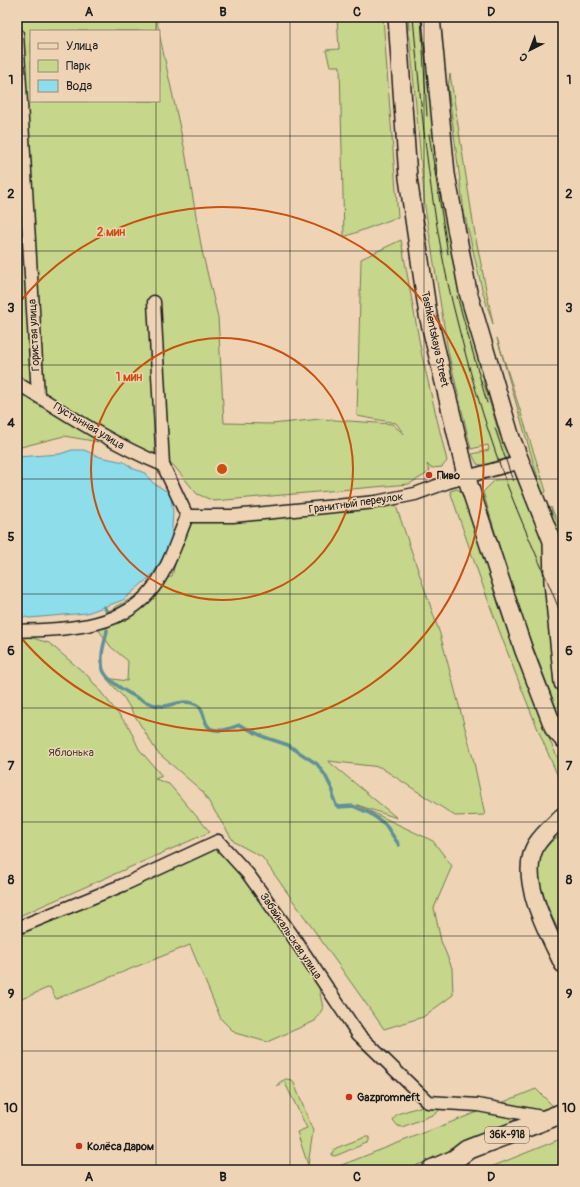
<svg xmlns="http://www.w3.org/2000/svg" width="580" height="1187" viewBox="0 0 580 1187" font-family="Pangolin,sans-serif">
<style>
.green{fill:#c6d68b;stroke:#717954}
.water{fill:#8eddeb;stroke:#609098}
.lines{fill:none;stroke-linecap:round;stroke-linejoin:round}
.stream{stroke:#609098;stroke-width:3.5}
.street-casing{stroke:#1c1c1c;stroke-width:15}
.secondary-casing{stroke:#1c1c1c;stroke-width:20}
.primary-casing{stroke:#1c1c1c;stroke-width:22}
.street{stroke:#eed4b5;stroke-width:12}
.secondary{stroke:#eed4b5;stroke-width:17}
.primary{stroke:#eed4b5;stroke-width:19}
.tram{stroke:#1c1c1c;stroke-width:1}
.grid{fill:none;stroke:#1c1c1c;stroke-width:1;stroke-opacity:0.55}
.ring{fill:none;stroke:#c9500e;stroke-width:2}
.poi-dot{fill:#c8321e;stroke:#eed4b5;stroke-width:1.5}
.labels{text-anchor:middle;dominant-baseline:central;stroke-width:3;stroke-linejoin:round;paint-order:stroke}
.shield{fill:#eed4b5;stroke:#5b534a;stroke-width:1}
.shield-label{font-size:10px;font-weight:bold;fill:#1c1c1c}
.street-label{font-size:11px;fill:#1c1c1c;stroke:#eed4b5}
.poi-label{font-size:11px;font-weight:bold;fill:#1c1c1c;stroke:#eed4b5;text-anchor:start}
.park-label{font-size:11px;fill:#3e4132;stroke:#eed4b5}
.centre{fill:#c9500e;stroke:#eed4b5;stroke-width:2}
.ring-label{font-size:12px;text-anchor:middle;font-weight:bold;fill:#c9500e;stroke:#eed4b5;stroke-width:3;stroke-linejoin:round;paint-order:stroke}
.neatline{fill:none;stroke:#1c1c1c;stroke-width:1.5}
.grid-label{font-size:13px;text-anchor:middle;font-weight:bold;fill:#1c1c1c}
</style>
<rect width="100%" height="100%" fill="#eed4b5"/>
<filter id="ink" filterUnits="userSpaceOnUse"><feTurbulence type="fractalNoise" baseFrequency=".025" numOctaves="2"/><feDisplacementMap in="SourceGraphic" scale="8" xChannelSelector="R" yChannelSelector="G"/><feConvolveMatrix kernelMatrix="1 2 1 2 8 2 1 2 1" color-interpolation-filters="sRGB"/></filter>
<g filter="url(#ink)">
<path class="green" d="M17,17h139l3,14h-128v70h128v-68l26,118 17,100 16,66 6,106 48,1 48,-5 72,5 12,10 -8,-11 -39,-7 4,-157 40,-19 21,116 25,105 -5,6 -11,1 -4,-4 3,8 -21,12 -195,17 -17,-7 -23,-28 -14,-11 -20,-6 -76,-13 -47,12z
M337,17h46l15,200 -54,20 -4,-171h-10l-4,-16 13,-1z
M408,17h23l7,112 49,246 -4,6 17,55 10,8v12c-12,6 -18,13 -33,8l-5,-10 17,-4 -1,-5 -17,4 -23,-98 -23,-144z
M450,74l25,160 18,90 -10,-31 -19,-81 -16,-125z
M497,338l49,153 -1,2 -3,-1z
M520,479l26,67 7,116 10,64 -47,-124 -33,-110 12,-12z
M457,489l10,6 72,221 24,54v18c-43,-97 -79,-196 -113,-297z
M395,503l45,131 33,124 12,57 -30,1 -75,-49 -52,-6 69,57 -40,-13 76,36 19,25 -18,42 7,33 11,27 1,27 -30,22 -39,12 -122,-172 -28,-15 -32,-51 -45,-39 -33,-54 -18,-20 21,3 1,-20 -17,-14 -13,-18 7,-16 67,-37 10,-41 11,-15z
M551,507l12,27v13l-9,-21z
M29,637l20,6 39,33 41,51 10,22 23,27 -7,3 14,5 41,48 -193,85v-278z
M563,835v104c-11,-22 -41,-77 -14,-97 4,-3 10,-5 14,-7z
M221,844l96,134 6,30 -8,13 -48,21 -32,-9 -14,-14 -31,-74 -134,54 -6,-12 -33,14v-66z
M286,1079l6,1 2,3 19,48 -5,34 -11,-33 10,-4 -22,-45 -9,3 4,-4z
M536,1089l22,22 -9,4 -48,-12z
M432,1103l12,3 -9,8 -33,13 -4,-1 -5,-6 4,-6z
M490,1107l48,13 -88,34 -48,16h-73z
M365,1137h4v5l-34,14 -4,-1 5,-7z
M563,1138v32h-80l3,-1z"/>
<path class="water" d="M72,450h12l16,7 24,5 10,7 11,4 8,10 15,9 3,6 2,14 -2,29 -12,24 -9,12 -27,23 -36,13 -58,5 -12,-3v-158l43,-3z"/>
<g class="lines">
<path class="stream" d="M104,607l4,6
M107,630c-1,10 -6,19 -5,30 0,3 0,9 2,12 7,13 42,33 57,34 11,1 22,-9 36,-1 10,5 4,24 19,25 8,2 16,-3 24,-5l24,12 24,8 29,19 8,11 8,16v6l3,8 3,2 14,-1 18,8 14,10 14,21"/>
<defs>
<path id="street" d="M17,34l21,362
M154,302l9,163 24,51
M17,383c48,30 93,60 146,82
M187,516h46l143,-14 39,-8 33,-12 73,-20
M556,550l7,20
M17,631c46,-2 105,-1 136,-43 16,-21 24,-48 34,-72
M17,928l106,-43 95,-44 30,33 44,61 66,99 70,68 50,3 69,13"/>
<path id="secondary" d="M397,17l11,161 20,137 39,164 57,172 30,78 9,10
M431,17l15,157 22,118 43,146 41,103 1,41 10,101
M563,816c-9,9 -20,18 -27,29 -19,34 12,87 27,119"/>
<path id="primary" d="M431,1170l23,-10 13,-10 96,-37"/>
</defs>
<use href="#street" class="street-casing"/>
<use href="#secondary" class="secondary-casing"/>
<use href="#primary" class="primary-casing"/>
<use href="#street" class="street"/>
<use href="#secondary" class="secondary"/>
<use href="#primary" class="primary"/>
<path class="tram" d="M413,17c9,102 18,204 44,304 12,49 27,99 44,147 18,51 42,100 62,151
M421,17l6,99
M429,134l19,120
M457,296l30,107
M495,428l18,53"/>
</g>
</g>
<path class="grid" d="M156,17v14M290,17v1153M424,17v1153M156,101v1069M17,136h546M17,251h546M17,365h546M17,479h546M17,594h546M17,708h546M17,822h546M17,936h546M17,1051h546"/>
<g class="ring">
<circle cx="222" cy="469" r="131"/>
<path d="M18 304A262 262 0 1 1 18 634"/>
</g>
<g class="poi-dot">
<circle cx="429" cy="475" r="4"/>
<circle cx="349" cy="1097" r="4"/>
<circle cx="79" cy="1146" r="4"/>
</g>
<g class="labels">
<rect class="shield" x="485" y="1127" width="44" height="16" rx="3"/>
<g class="shield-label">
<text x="507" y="1135">36К-918</text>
</g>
<g class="street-label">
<text transform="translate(34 335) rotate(-93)">Гористая улица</text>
<text transform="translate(435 339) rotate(78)">Tashkentskaya Street</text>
<text transform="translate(89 426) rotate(31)">Пустынная улица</text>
<text transform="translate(356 503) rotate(-8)">Гранитный переулок</text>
<text transform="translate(291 936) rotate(56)">Забайкальская улица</text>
</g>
<g class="poi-label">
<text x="437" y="475">Пиво</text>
<text x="357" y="1097">Gazpromneft</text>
<text x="87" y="1146">Колёса Даром</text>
</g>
<g class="park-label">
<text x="71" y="752">Яблонька</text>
</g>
</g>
<circle cx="222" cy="469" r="6" class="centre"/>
<g class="ring-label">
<text x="111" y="236">2 мин</text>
<text x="129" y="381">1 мин</text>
</g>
<rect width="580" height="1187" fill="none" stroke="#eed4b5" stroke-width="44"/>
<rect x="30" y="30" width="130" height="72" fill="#eed4b5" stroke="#9a8a78"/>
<rect x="38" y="43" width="20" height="6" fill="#eed4b5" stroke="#9a8a78"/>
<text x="66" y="50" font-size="12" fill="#1c1c1c">Улица</text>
<rect x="38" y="60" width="20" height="12" fill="#c6d68b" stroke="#9a8a78"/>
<text x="66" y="70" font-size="12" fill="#1c1c1c">Парк</text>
<rect x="38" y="80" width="20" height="12" fill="#8eddeb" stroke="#9a8a78"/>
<text x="66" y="90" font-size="12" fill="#1c1c1c">Вода</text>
<g transform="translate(530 50) rotate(222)" stroke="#eed4b5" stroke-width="3" paint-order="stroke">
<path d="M0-3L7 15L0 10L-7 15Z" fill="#1c1c1c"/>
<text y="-6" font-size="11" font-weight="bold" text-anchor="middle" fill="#1c1c1c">С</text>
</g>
<rect x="22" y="22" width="536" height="1143" class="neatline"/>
<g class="grid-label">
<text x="89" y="16">A</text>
<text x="223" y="16">B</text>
<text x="357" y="16">C</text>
<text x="491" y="16">D</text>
<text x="11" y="84">1</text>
<text x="569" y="84">1</text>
<text x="11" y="198">2</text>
<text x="569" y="198">2</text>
<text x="11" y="312">3</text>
<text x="569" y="312">3</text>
<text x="11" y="427">4</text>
<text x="569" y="427">4</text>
<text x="11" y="541">5</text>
<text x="569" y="541">5</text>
<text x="11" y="655">6</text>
<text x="569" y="655">6</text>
<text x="11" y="770">7</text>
<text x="569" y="770">7</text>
<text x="11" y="884">8</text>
<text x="569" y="884">8</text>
<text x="11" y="998">9</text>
<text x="569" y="998">9</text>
<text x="11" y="1112">10</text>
<text x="569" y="1112">10</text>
<text x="89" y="1181">A</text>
<text x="223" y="1181">B</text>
<text x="357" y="1181">C</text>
<text x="491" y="1181">D</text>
</g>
</svg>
